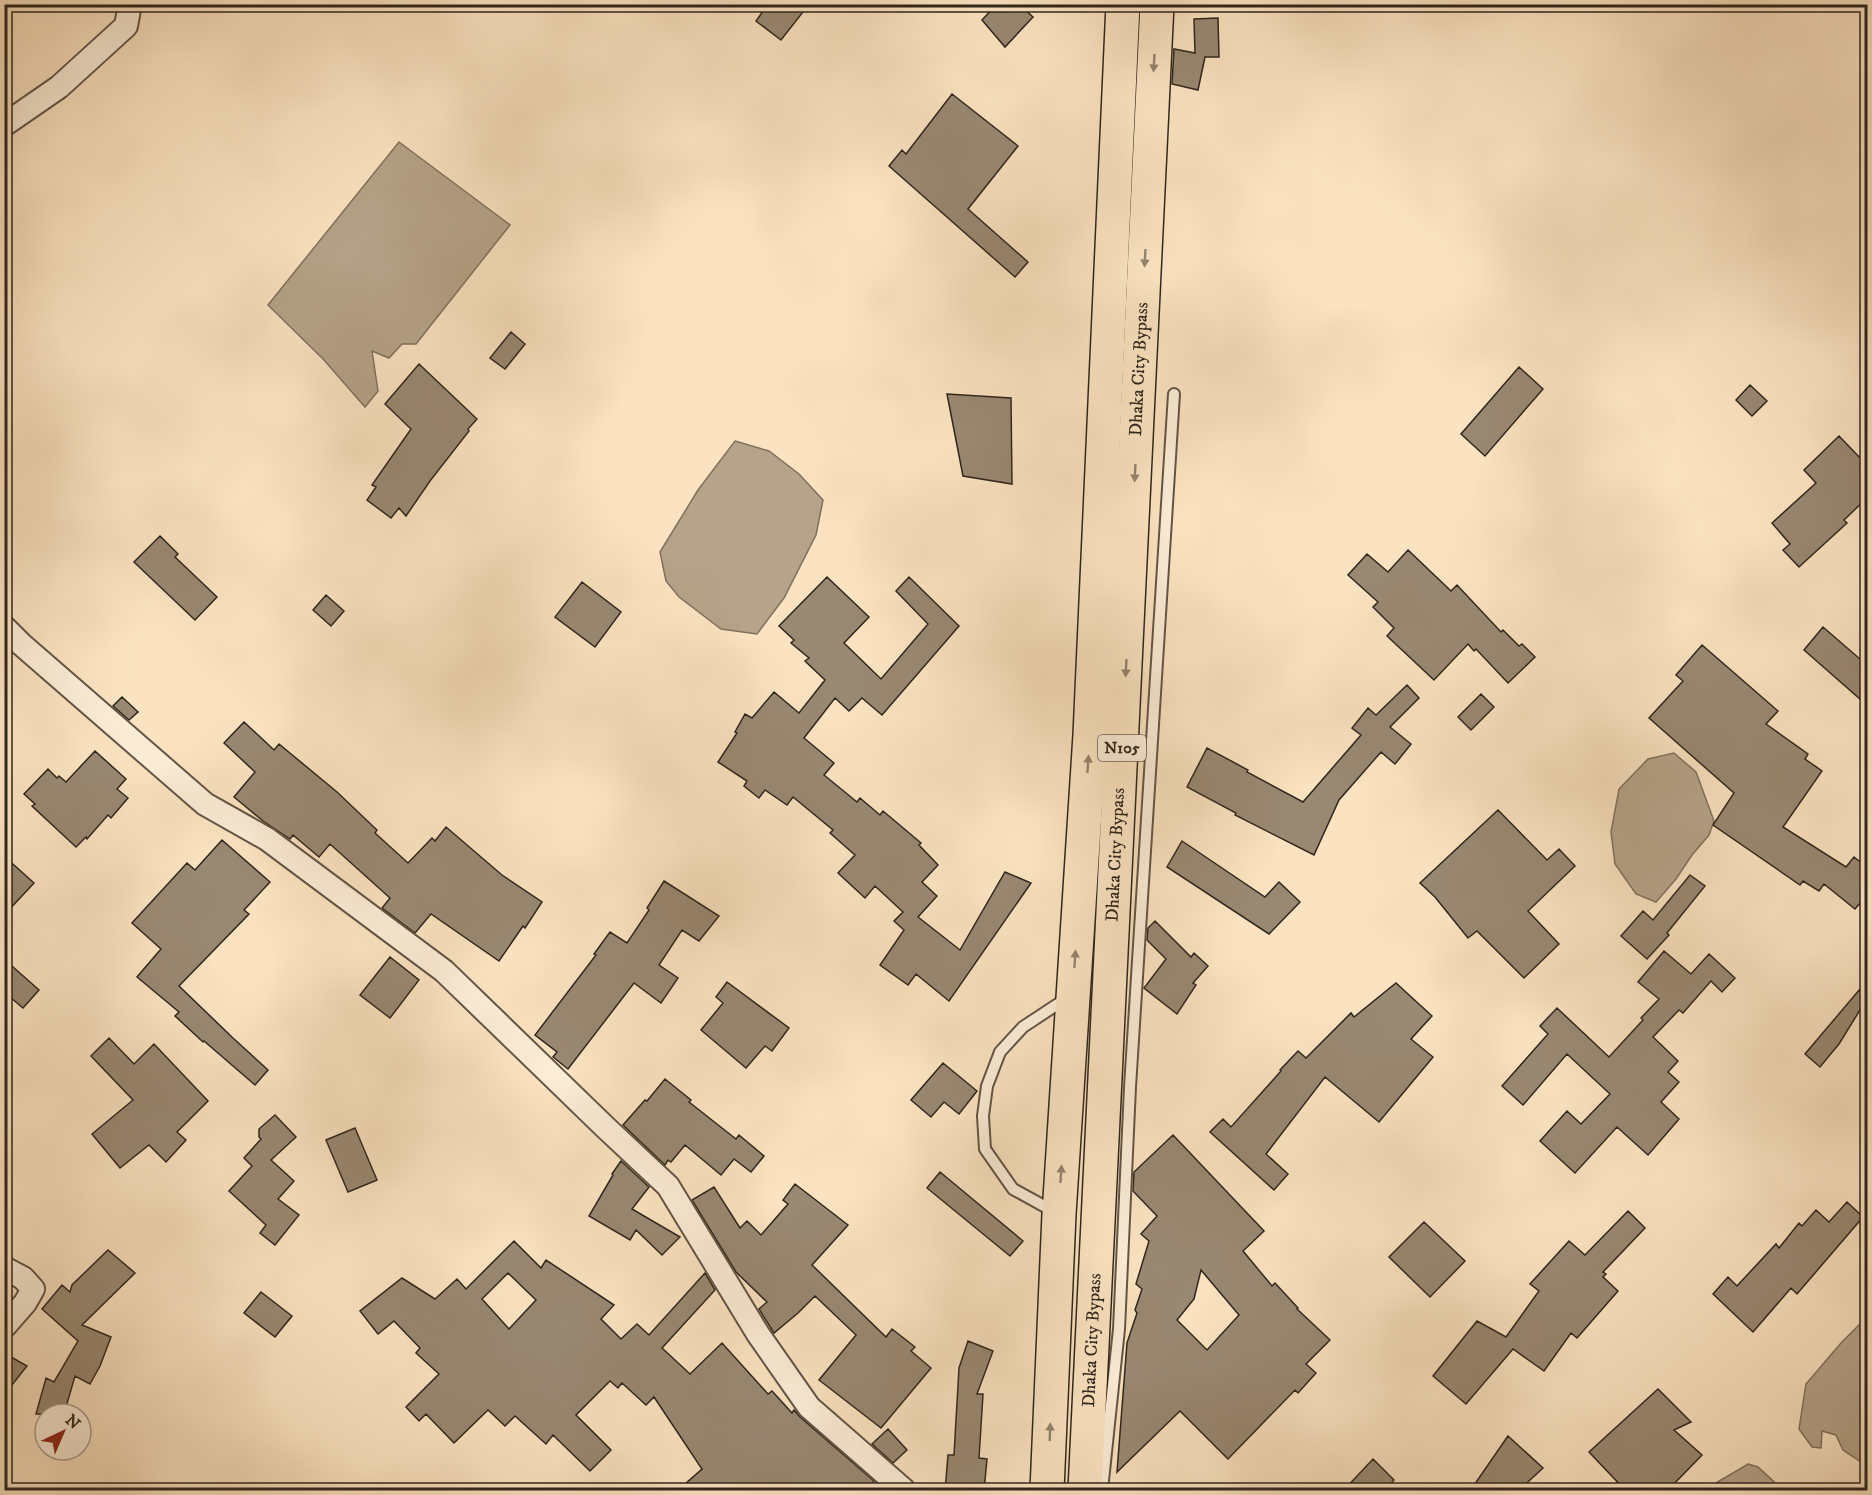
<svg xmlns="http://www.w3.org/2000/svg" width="1872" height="1495" viewBox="0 0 1872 1495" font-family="'IM FELL DW Pica',serif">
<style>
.water{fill:#b6a389;stroke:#80715d;stroke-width:1.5}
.building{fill:#998872;stroke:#2f261c;stroke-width:1.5;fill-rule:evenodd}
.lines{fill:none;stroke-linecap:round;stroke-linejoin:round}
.lane-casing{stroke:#625545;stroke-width:14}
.street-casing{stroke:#625545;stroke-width:26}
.highway-casing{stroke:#2f261c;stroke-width:36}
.lane{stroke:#fcedd7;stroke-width:10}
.street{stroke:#fcedd7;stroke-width:22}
.highway{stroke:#fbe3c1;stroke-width:33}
.oneway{fill:#95846e}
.labels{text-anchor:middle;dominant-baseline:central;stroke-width:4.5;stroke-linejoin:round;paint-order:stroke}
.shield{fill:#fcedd7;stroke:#6c6254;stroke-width:1.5}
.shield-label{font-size:16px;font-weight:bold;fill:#2f261c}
.street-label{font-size:18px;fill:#2f261c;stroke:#fcedd7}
</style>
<rect width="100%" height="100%" fill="#fbe3c1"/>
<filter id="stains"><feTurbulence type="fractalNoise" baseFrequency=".00333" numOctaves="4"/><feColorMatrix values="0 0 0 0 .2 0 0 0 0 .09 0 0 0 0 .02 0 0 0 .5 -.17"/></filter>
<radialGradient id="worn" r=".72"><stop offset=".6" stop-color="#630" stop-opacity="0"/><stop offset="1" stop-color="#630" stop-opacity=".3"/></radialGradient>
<path class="water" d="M399,142l111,83 -94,119h-14l-13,14 -17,-7 6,40 -13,16 -41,-47 -56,-55z
M735,441l34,10 30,23 24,26 -7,35 -32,63 -27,36 -36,-5 -42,-32 -13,-16 -6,-29 38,-62z
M1674,753l22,19 18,49 -5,14 -17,20 -16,24 -20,23 -20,-8 -21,-30 -4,-32 8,-43 29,-30z
M1867,1317v149l-24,-16 -7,-15 -14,-4 -1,17 -9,-1 -13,-18 7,-45 35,-41z
M1748,1464l10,3 25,23h-79z"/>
<path class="building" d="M768,4h24l11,8 -22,28 -25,-19z
M997,4h22l14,13 -28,30 -23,-27z
M1218,18l1,39h-14l-7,33 -26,-6 2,-35 21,4 -1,-34z
M952,94l66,52 -50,63 60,53 -13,15 -126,-111 13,-16 4,4z
M511,332l14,12 -20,25 -15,-11z
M419,364l58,55 -9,10 1,2 -39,50 -24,35 -7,-8 -8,10 -24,-18 9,-13 -4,-2 39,-56 -26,-25z
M1519,367l24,22 -58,67 -24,-22z
M1750,385l17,16 -15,15 -16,-16z
M947,394l64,4 1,86 -49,-8z
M1839,436l24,25 -3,3 8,9v24l-24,23 3,3 -48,44 -16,-17 7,-6 -18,-21 44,-40 -12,-13z
M160,536l18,18 -3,3 42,40 -22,23 -61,-58z
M1408,550l43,41 6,-6 44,47 2,-2 16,16 3,-2 13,13 -27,26 -32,-34 -2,2 -6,-7 -34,36 -47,-44 7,-8 -21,-21 5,-5 -30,-27 19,-21 21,18z
M827,577l42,40 -25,26 37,36 47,-55 -32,-33 13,-14 50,49 -77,89 -20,-17 -13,13 -14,-13 -31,40 30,25 -10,12 33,27 3,-4 20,17 3,-4 38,32 -2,2 19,20 -16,17 15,14 -19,21 42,33 45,-78 26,11 -82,118 -33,-27 -8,11 -28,-20 24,-35 -10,-9 9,-9 -28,-26 -10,12 -27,-25 17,-18 -25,-22 3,-3 -40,-33 -6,8 -22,-15 -6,8 -15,-12 3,-5 -29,-19 19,-29 -2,-1 10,-18 7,4 22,-26 25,21 26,-33 -20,-19 4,-3 -18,-15 3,-3 -15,-14z
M582,582l39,30 -26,35 -40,-30z
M326,595l18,16 -13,15 -18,-16z
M1823,627l45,39v40l-64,-56z
M1702,645l76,66 -12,13 42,30 -3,5 17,12 -39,56 63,40 8,-10 14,11v26l-13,15 -31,-25 -5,7 -16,-10 -3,4 -87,-60 21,-32 -85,-75 34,-37 -7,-6z
M1407,685l12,13 -29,29 21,17 -16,20 -14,-12 -42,48 -25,55 -79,-40 1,-2 -49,-26 20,-39 41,22 -1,2 56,30 58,-67 -9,-7 16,-20 8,7z
M1481,694l13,13 -23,23 -13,-13z
M122,697l16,15 -9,8 -16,-14z
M244,722l30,28 5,-6 58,48 40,38 -2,3 33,30 24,-25 3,3 11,-14 56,48 40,27 -17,26 -2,-2 -24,35 -68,-47 -16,19 -33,-25 8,-10 -60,-54 -11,13 -26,-22 -3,4 -27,-18 -29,-24 21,-25 -31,-29z
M95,751l31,28 -9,10 11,9 -17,20 -3,-3 -21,24 -1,-2 -10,10 -44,-41 3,-2 -11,-10 24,-25 9,9 2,-2 7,6z
M1498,810l49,50 12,-11 16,17 -47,45 31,33 -35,34 -47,-47 -9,7 -33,-41 -15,-14z
M222,840l48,42 -26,28 5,4 -70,72 54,52 35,32 -13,15 -51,-44 -1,1 -28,-26 4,-4 -42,-35 24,-28 -29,-26 55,-60 8,7z
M1182,841l83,56 14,-15 21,20 -31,32 -102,-67z
M4,856l30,27 -30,32z
M1690,875l15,11 -38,47 2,2 -22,24 -26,-23 22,-25 10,9z
M664,881l55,35 -20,25 -17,-11 -23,35 19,13 -17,25 -27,-20 -66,86 -15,-12 4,-5 -22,-17 61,-80 -2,-1 16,-22 17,11 22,-33 -2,-2z
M1155,921l36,36 3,-4 14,13 -15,17 3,2 -19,29 -33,-26 22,-29 -19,-19 1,-12z
M1664,951l27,23 18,-20 26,24 -13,14 -11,-11 -28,32 -4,-3 -26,27 25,24 -10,11 11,10 -18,20 18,17 -31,36 -31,-28 -42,46 -35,-32 27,-30 14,13 29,-30 -43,-40 -44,51 -21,-19 46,-52 -8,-8 17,-18 52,49 34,-37 -2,-2 18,-19 -21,-17z
M390,957l29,23 -29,38 -30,-23z
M4,959l35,31 -16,18 -19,-16z
M727,982l62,46 -17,23 -7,-5 -19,22 -45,-38 22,-27 -7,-6z
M1396,983l36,33 -21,23 22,18 -54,65 -54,-45 -59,77 22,20 -14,16 -64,-58 13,-13 8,8 50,-56 -1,-1 18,-19 8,7 45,-45 3,4z
M1860,989l8,5v3l-29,47 -19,23 -15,-13z
M109,1038l25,26 20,-20 54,57 -31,31 9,8 -20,22 -17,-17 -29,23 -28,-34 41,-34 -42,-44z
M943,1063l34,28 -18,23 -15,-12 -13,15 -20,-17z
M665,1079l26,21 -2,2 47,37 3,-4 25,21 -13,16 -17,-13 -13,16 -36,-30 -14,17 -3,-2 -3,5 -42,-40 22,-25 2,1z
M275,1115l21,22 -25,23 23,21 -16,18 21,16 -24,30 -15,-12 6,-8 -37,-34 23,-25 -8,-8 17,-19 -2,-2v-8z
M355,1128l22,52 -29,12 -22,-52z
M1173,1135l91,96 -21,20 29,35 3,-3 23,25 -1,1 33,31 -24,24 10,9 -18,20 -3,-3 -67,69 -48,-48 -63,61 10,-129 10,-30 -2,-3 7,-21 -6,-5 13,-43 -8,-7 16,-18 -24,-25 1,-19zM1201,1270l38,45 -32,35 -30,-30 17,-21z
M621,1161l28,26 -17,22 48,28 -18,18 -26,-25 -6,10 -41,-24 24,-41 -1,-1z
M940,1172l83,69 -13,15 -83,-68z
M795,1184l53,41 -36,40 74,72 6,-8 23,18 -4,4 20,17 -50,60 -62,-48 37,-45 -41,-39 -17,17 -24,20 -15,-24 8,-7 -31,-30 -44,-72 22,-13 26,41 7,-7 14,14 27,-31 -5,-4z
M1847,1202l16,15 -66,77 -6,-6 -38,44 -40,-38 15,-17 9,9 39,-42 3,4 20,-25 3,3 14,-16 13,12z
M1628,1211l17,17 -42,44 3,2 -3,3 15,14 -41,47 -6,-5 -27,38 -31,-22 -47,55 -33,-28 44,-55 29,16 33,-46 -9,-7 39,-43 16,14z
M1424,1222l41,39 -35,36 -41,-40z
M514,1241l27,27 5,-8 68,45 -13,14 20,20 16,-15 12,11 56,-62 10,17 -53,58 28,26 32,-31 46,51 4,-3 20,22 2,-3 6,7 74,64 -10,10h-187l25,-22 -48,-72 -8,8 -24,-22 -4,5 -8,-7 -34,34 35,35 -21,21 -37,-36 -7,9 -31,-28 -10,10 -17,-16 -34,33 -28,-29 -7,7 -13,-14 33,-33 -23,-21 4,-5 -26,-27 -16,13 -18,-23 42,-33 33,21 22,-20 9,10zM508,1273l28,27 -27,29 -27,-30z
M108,1250l27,23 -53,52 29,12 -11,29 -10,18 -15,-8 -11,38h-28l10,-36 8,4 24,-41 -36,-32 20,-24 8,7 2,-7z
M261,1292l31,24 -17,21 -31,-24z
M968,1341l25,10 -16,43h6l-4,64 8,1 -3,32h-39l3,-36h6l5,-87z
M4,1353l23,13 -23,29z
M1658,1389l33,33 -17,8 28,25 -35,36h-41l-37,-39z
M888,1429l19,21 -14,13 -21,-19z
M1508,1436l35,32 -25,23h-48z
M1373,1459l21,21 -10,11h-41z"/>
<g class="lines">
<defs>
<path id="lane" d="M1053,1211l-40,-22 -28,-40 -2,-33 4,-30 13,-34 23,-25 44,-29
M1102,1490l17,-161 11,-242 44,-693"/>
<path id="street" d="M4,125l55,-38 67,-61 4,-22
M4,627l17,17 184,160 62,35 177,132 161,156 63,59 90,148 51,73 95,83
M4,1268l19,10 10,11 -8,14 -21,24"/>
<g id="highway">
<path d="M1047,1490l12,-276 31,-479 33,-731"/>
<path id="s1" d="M1085,1490l72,-1486"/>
</g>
</defs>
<use href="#lane" class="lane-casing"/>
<use href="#street" class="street-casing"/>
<use href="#highway" class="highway-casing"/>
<use href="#lane" class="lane"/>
<use href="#street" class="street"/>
<use href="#highway" class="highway"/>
</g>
<defs><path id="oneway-solid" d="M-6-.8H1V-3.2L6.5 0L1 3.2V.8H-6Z" transform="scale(1.5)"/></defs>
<g class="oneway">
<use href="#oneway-solid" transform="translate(1154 63) rotate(93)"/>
<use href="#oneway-solid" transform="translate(1145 258) rotate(93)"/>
<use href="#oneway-solid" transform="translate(1135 473) rotate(93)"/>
<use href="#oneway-solid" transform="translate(1126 668) rotate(93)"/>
<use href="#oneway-solid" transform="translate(1088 764) rotate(-86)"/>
<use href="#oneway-solid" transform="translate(1075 959) rotate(-86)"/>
<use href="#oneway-solid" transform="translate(1061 1174) rotate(-86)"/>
<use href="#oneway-solid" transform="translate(1050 1432) rotate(-88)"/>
</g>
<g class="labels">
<rect class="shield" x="1098" y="735" width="48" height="26" rx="4.5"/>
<g class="shield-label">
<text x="1122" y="748">N105</text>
</g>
<g class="street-label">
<text stroke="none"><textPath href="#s1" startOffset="1122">Dhaka City Bypass</textPath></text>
<text stroke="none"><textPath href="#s1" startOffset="636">Dhaka City Bypass</textPath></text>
<text stroke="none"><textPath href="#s1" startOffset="150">Dhaka City Bypass</textPath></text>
</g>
</g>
<rect width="1872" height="1495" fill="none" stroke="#fbe3c1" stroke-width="24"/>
<rect x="6" y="6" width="1860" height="1483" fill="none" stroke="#2f261c" stroke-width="3"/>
<rect x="12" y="12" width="1848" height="1471" fill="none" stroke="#2f261c" stroke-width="1.5"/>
<g transform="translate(63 1432) rotate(44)"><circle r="28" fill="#fcedd7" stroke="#aa9d8c" stroke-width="1.5"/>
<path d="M0-4.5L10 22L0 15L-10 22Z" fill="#8f2418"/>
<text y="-9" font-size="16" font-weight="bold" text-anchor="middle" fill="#2f261c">N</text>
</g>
<rect width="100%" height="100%" filter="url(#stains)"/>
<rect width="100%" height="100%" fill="url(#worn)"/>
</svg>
